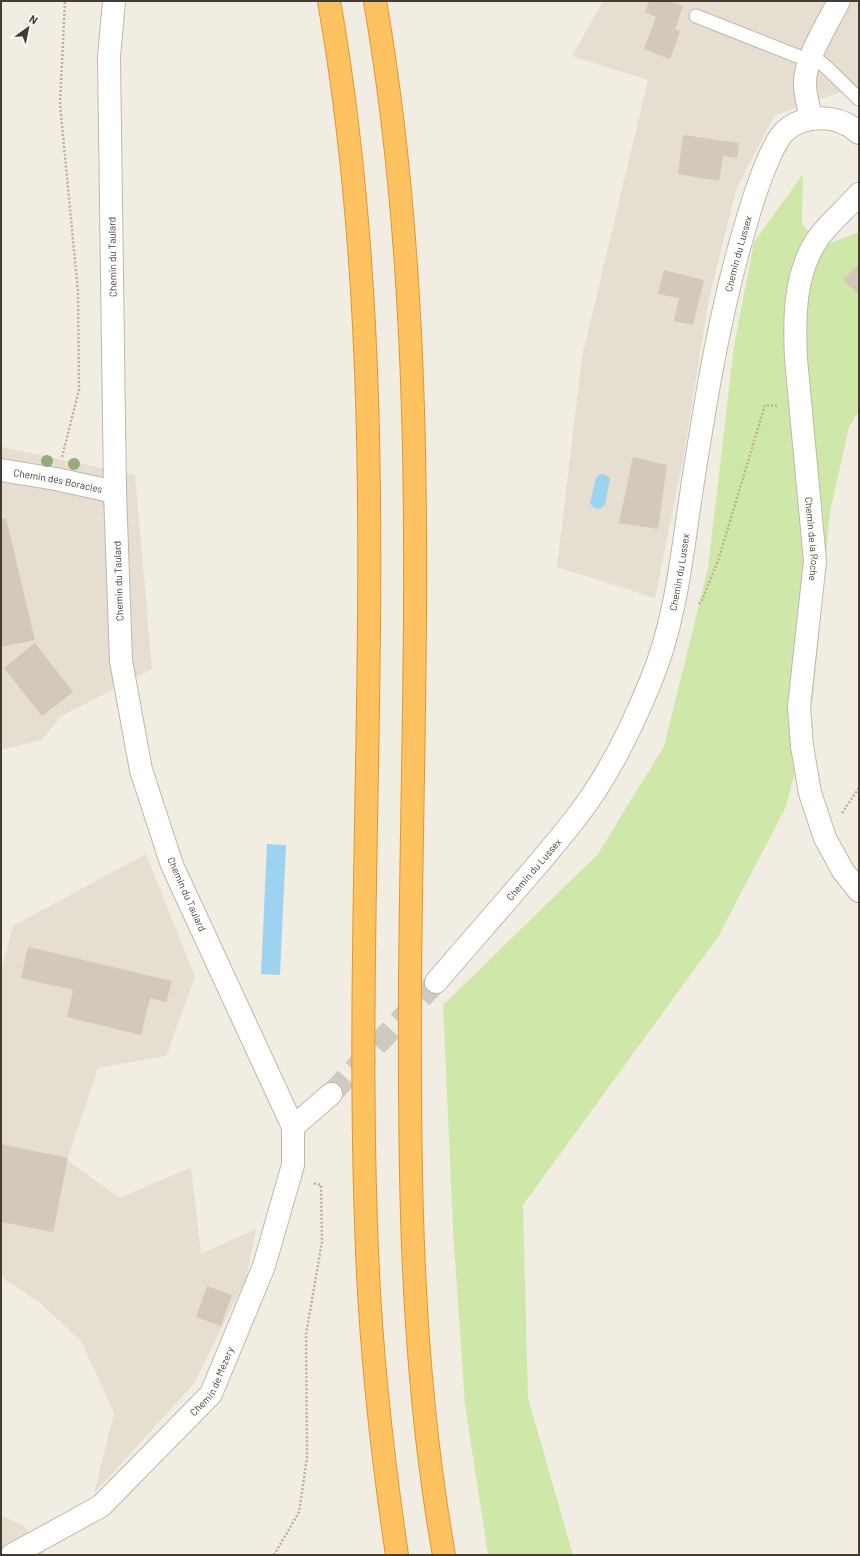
<svg xmlns="http://www.w3.org/2000/svg" width="860" height="1556" viewBox="0 0 860 1556" font-family="Barlow,sans-serif">
<style>
.residential{fill:#e6ded1}
.green{fill:#cfe8aa}
.water{fill:#9dd3f1}
.building{fill:#d4c8b8}
.lines{fill:none;stroke-linecap:round;stroke-linejoin:round}
.street-tunnel{stroke:#cfcac0;stroke-width:22;stroke-dasharray:22 11;stroke-linecap:butt}
.lane-casing{stroke:#c0b7a9;stroke-width:15}
.street-casing{stroke:#c0b7a9;stroke-width:24}
.highway-casing{stroke:#e0962f;stroke-width:24}
.path{stroke:#c0af96;stroke-width:2.5;stroke-dasharray:2 2;stroke-linecap:butt}
.lane{stroke:#fff;stroke-width:13}
.street{stroke:#fff;stroke-width:22}
.highway{stroke:#ffc261;stroke-width:22}
.tree{fill:#94ac7b}
.labels{text-anchor:middle;dominant-baseline:central;stroke-width:3;stroke-linejoin:round;paint-order:stroke}
.street-label{font-size:10px;fill:#443c33;stroke:#fff}
</style>
<rect width="100%" height="100%" fill="#f2ede3"/>
<path class="residential" d="M603,1h256v87l-2,-2 -83,30 -38,74 -27,108 -26,161 -28,139 -98,-31 25,-210 66,-277 -76,-24z
M1,447l134,28 17,194 -92,48 -18,23 -41,10z
M146,854l49,123 -29,79 -68,12 -31,92 53,38 71,-31 10,87 55,-25 -10,50 -52,104 -100,111 20,-81 -33,-72 -42,-39 -38,-25v-307l12,-44z
M1,1515l23,11 21,29h-44z"/>
<path class="green" d="M803,174l-1,50 21,22 36,-14v179l-10,16 -19,85 -17,187 -27,108 -68,130 -195,268 5,193 45,157h-85l-23,-150 -12,-175 -10,-225 155,-151 66,-108 44,-178 26,-222 20,-104z"/>
<path class="water" d="M600,474l6,1 4,3 -5,27 -6,4 -5,-1 -4,-5 6,-25z
M267,844l19,1 -6,130 -19,-1z"/>
<path class="building" d="M649,1h20l14,5 -8,23 5,2 -10,28 -26,-10 12,-32 -11,-5z
M683,135l56,8 -2,15 -14,-2 -4,25 -41,-7z
M859,264v31l-16,-15z
M664,270l40,10 -11,45 -19,-4 5,-23 -21,-4z
M633,457l34,8 -9,64 -39,-6z
M6,518l29,122 -34,7v-128z
M35,643l38,49 -31,24 -38,-48z
M28,947l144,34 -6,21 -16,-4 -9,37 -74,-18 6,-27 -52,-12z
M1,1144l67,14 -15,74 -52,-10z
M207,1286l25,9 -11,31 -25,-9z"/>
<g class="lines">
<path class="street-tunnel" d="M331,1094l105,-112"/>
<defs>
<path id="lane" d="M696,16l114,45
M812,56l13,10 34,33"/>
<g id="street">
<path d="M811,118c-2,-11 -6,-22 -6,-34 -1,-24 23,-61 34,-83"/>
<path id="s1" d="M859,194c-13,15 -28,27 -40,43 -25,35 -25,81 -23,122l19,202 -16,146 3,39 8,47 15,45 18,33 16,20"/>
<path id="s2" d="M1,470l55,9 59,13"/>
<path id="s3" d="M436,982c28,-32 56,-65 84,-97 25,-29 50,-57 71,-88 24,-35 43,-75 59,-114 26,-61 32,-130 42,-195 14,-91 29,-183 56,-271 6,-21 22,-70 36,-85 20,-19 55,-18 75,1"/>
<path d="M293,1127l38,-33"/>
<path id="s4" d="M12,1555l89,-49 110,-112 53,-128 29,-101v-38l-121,-262 -31,-95 -20,-109 -6,-169 -6,-435 5,-56"/>
</g>
<path id="highway" d="M329,1c73,414 21,833 38,1250 4,102 15,203 30,304
M375,1c56,323 38,651 35,976 -1,193 0,388 34,578"/>
</defs>
<use href="#lane" class="lane-casing"/>
<use href="#street" class="street-casing"/>
<use href="#highway" class="highway-casing"/>
<path class="path" d="M62,457l17,-67 -1,-98 -18,-188 5,-103
M699,604l3,-4 16,-39 47,-156 13,1
M842,813l17,-25
M274,1555l25,-43 8,-54 -1,-124 16,-92 -1,-57 -9,-2"/>
<use href="#lane" class="lane"/>
<use href="#street" class="street"/>
<use href="#highway" class="highway"/>
</g>
<g class="tree">
<circle cx="47" cy="461" r="6"/>
<circle cx="74" cy="464" r="6"/>
</g>
<g class="labels">
<g class="street-label">
<text stroke="none"><textPath href="#s3" startOffset="809">Chemin du Lussex</textPath></text>
<text transform="translate(112 257) rotate(-91)">Chemin du Taulard</text>
<text stroke="none"><textPath href="#s2" startOffset="58">Chemin des Boracles</textPath></text>
<text stroke="none"><textPath href="#s1" startOffset="366">Chemin de la Roche</textPath></text>
<text stroke="none"><textPath href="#s3" startOffset="485">Chemin du Lussex</textPath></text>
<text transform="translate(118 581) rotate(-92)">Chemin du Taulard</text>
<text stroke="none"><textPath href="#s3" startOffset="149">Chemin du Lussex</textPath></text>
<text transform="translate(187 894) rotate(66)">Chemin du Taulard</text>
<text stroke="none"><textPath href="#s4" startOffset="270">Chemin de Mézery</textPath></text>
</g>
</g>
<rect width="860" height="1556" fill="none" stroke="#443c33" stroke-width="4"/>
<g transform="translate(28 28) rotate(33)" stroke="#ffffff" stroke-width="3" paint-order="stroke">
<path d="M0-3L7 15L0 10L-7 15Z" fill="#443c33"/>
<text y="-6" font-size="11" font-weight="bold" text-anchor="middle" fill="#443c33">N</text>
</g>
</svg>
